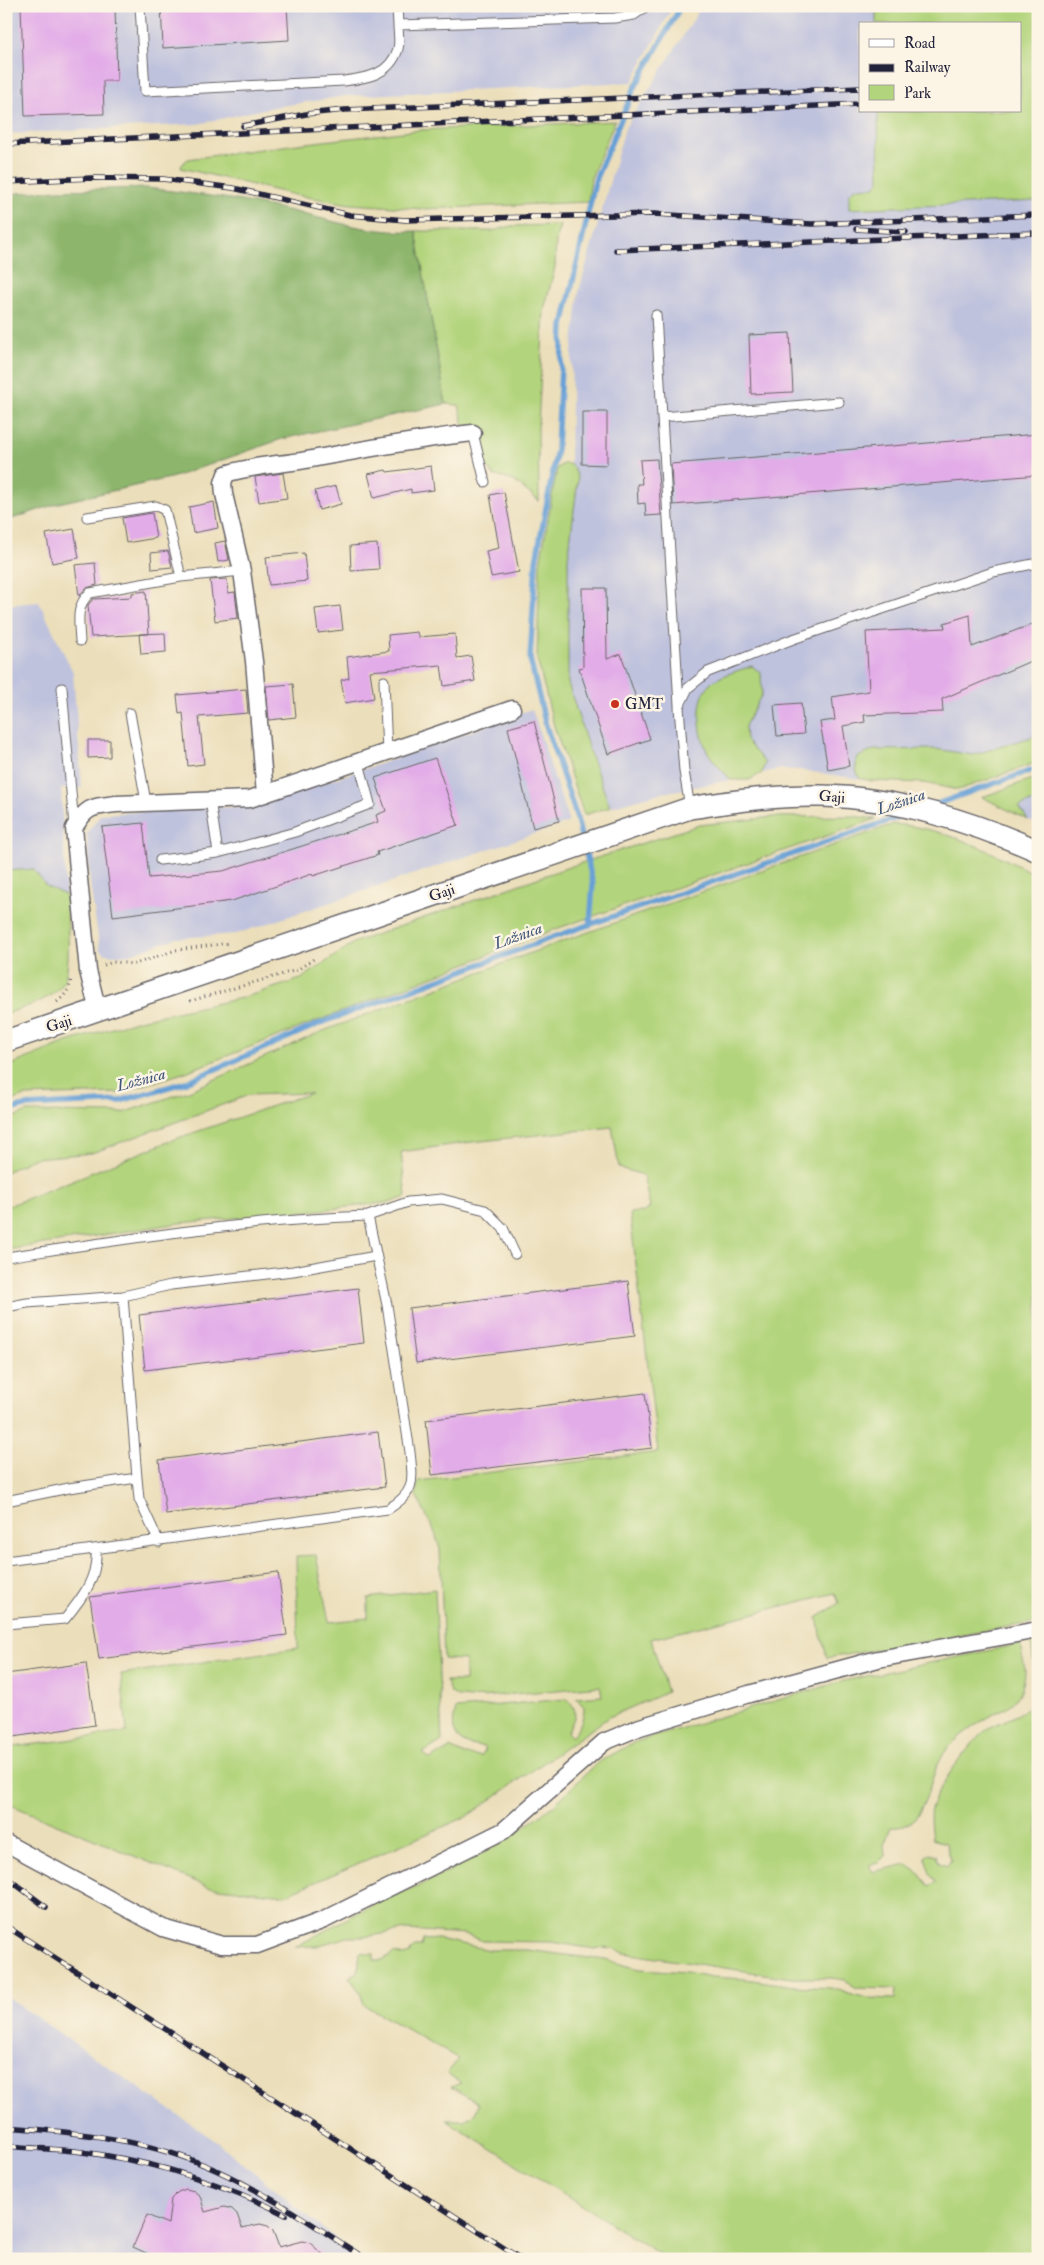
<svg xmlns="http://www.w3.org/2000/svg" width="1044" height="2265" viewBox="0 0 1044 2265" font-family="'IM FELL Double Pica',serif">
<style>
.industrial{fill:#bfc2dd}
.green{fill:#b2d47c;stroke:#6a7b5c}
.forest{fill:#8db66c;stroke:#586c54}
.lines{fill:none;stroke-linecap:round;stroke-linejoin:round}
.stream{stroke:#67a0d6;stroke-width:5.5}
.building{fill:#e2ace8}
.service-casing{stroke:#686467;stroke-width:11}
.minor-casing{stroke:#686467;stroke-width:19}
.tertiary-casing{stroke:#686467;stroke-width:24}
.path{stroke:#686467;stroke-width:3;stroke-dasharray:1 4;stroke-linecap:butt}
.service{stroke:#fff;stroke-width:9}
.minor{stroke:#fff;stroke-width:16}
.tertiary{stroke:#fff;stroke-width:21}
.rail-casing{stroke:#22223b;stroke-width:5.5}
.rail{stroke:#fcf5e5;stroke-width:4;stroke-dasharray:11;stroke-linecap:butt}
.poi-dot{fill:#c8321e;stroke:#fcf5e5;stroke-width:2}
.labels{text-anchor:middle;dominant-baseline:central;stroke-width:5;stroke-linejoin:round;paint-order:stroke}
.poi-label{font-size:15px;fill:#22223b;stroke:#fcf5e5;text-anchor:start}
.street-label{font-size:15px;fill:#22223b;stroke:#fcf5e5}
.water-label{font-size:16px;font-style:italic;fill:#3e5479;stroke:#fcf5e5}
</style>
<rect width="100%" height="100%" fill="#fcf5e5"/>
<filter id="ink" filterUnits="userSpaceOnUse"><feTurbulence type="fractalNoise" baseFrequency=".02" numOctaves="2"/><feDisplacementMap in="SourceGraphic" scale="10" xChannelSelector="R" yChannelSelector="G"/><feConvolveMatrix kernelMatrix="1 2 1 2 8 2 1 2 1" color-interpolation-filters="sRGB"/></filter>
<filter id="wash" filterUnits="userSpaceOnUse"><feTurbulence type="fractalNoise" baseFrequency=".0096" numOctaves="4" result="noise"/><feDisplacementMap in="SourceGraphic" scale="20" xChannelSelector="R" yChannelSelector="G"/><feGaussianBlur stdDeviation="1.12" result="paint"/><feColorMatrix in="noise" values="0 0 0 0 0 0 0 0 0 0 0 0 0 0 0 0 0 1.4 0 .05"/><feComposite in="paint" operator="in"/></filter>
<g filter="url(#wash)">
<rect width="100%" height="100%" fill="#ebdeba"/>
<path class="industrial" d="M6,6h667l-41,76 -286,14 -78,12 -70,16 -192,10z
M702,6h174v18h-16v87h18l1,70 -3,6 -1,20 163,-6v534l-66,20 -100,26 -72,-11 -20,-1 -18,4 -13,7h-18l-74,14 -47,13 -20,-54 -22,-70v-125l10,-79 -8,-15 2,-112 7,-61 46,-163z
M39,602l34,70 9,116 -21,1 5,106 -19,-7 -14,-19 -27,2v-266z
M532,709l37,113 -333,112 -59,4 -47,16 -12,1 -12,-1 -6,-4 -10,-67 -3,-50 14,-19 151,-8 131,-43z
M1038,799v26l-10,-5 -9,-13z
M6,1996l211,146 143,117h-354z"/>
<path class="green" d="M876,6h162v195l-189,8v-15l6,-6 20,-1 4,-6 -1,-70h142v-87h-144z
M615,121l-24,57 -3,24 -165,7 -73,-5 -55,-9 -114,-27 1,-4 6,-5 110,-15 122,-14z
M560,225l-4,14 -1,28 -11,43 -6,118 1,73 -25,-20 -21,-6 -7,-10 -6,-39 -16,1 -5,-22 -13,-1 -30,-173h76l19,-5z
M565,463c9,2 10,7 13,16l-10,79v125l22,70 20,54 -26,8 -30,-89 -17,-67 3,-95 17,-96z
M752,666l9,7 1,21 -17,32 1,14 19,23 -3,10 -13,7h-18c-8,-9 -20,-20 -25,-31 -7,-18 -11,-47 3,-64 8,-9 31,-15 43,-19z
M1038,735v27l-80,28 -34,-7 -52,-2 -13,-3 -3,-8v-12l18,-8 62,-1 37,6z
M1038,777v22l-19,8 9,13 -46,-23z
M851,816l25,3 -326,112 -367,142 -65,20 -93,3 -19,7v-36l58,-24 75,-23 103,-22 59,-19 54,-37 214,-75 130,-42 75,-8z
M894,824c51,4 99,28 144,52v746l-211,36 -10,-40 22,-15 -4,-10 -184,46 16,53 -58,25 -143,100 -181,78 -76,-8 -203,-84v-55l121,-16 -6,-58 177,-26 -2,-92 20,-1 13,67 39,-4v-20l67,-9 7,152 -19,12 7,6 20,-11 15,7 17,1 3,-9c-26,-1 -37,-12 -29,-38l110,-10c14,10 9,19 1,33l5,5c7,-10 12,-17 12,-30l-8,-9 26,-2 -2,-10 -129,12 -13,-1 -8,-5 -4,-11h19v-21l-21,-1 -4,-110 -5,-16 -19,-38 2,-14 240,-29 -28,-239 15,-1 5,-5 -7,-32 -24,-7 -7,-41 -140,15 -71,10 5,45 -14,5 -81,9 -131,12 -174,27v-43l169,-68 136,-46 -62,2 -157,58 -57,5 -29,14v-52l22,-8 94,1 67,-22 134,-60 229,-86z
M33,869l14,18 19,8c1,20 6,73 -3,88 -8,16 -41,25 -57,31v-143z
M1038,1640v619h-371l-221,-139h18l11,-6 4,-11 -28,-16 10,-4 -14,-10 12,-14 -95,-54 -4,-13 -11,-15 9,-5 2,-20 14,2v6h8l12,-7 9,3 7,-2 1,-4 4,-3h6l2,-7 15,-1 52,11h37l78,10 35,9 46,3 26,5 32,2 51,7 36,2 36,10 28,1 1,-10 -39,-1 -13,-8 -12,-2h-41l-167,-25 -8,-4 -13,-2 -8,2 -44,-7 -69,-1 -17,-7 -58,-4 -43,7h-16l-32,9 -21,1 77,-42 62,-26 75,-41 45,-33 43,-42 38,-21 208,-61 177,-37c1,9 4,18 5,26 0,9 -3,22 -9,29 -6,7 -14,11 -22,15 -18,11 -37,22 -50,39 -17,23 -16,78 -53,74l-7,18 1,11 -7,7 -9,2 4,7 34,-8 9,6 13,16 7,-4 -6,-9 -5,-16 5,-4 6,2 3,8 8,3 4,-6 -5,-17 -14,-4c-1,-9 -3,-21 -1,-30 5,-20 41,-70 58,-81 14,-8 33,-12 43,-25 8,-10 0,-48 -1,-61z"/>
<path class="forest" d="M147,188c42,5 84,10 126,19 50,10 90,27 143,24l30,173 -164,35 -108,38 -115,26 -53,18v-327l53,-4z"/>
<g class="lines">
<path class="stream" d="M931,806l107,-38
M582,840l-6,-25 -30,-89 -16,-67 6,-98 21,-112 6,-123 33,-148 38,-89 47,-83
M585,849l8,35 -3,41
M6,1111l19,-5 95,-5 66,-19 135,-59 230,-85 357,-124"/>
</g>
<g id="blocks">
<path class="building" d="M21,6h94l2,75h-14l1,33 -79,2z
M161,6h126l2,34 -126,8z
M790,333l3,59 -42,2 -2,-59z
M582,412h25v53l-25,-1z
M1038,434v41l-365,30 -2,-41z
M657,459l4,56 -15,1 -1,-13 -7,1 -1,-20h5l-2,-24z
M431,466l3,24 -23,3v-4l-37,9 -6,-24 18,-4 1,2z
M283,473l4,25 -28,4 -4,-25z
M336,486l5,18 -22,6 -4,-19z
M504,492l15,80 -28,5 -5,-26 13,-3 -9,-53z
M214,502l4,26 -25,5 -4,-26z
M152,513l4,25 -30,5 -4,-25z
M74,529l5,29 -27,5 -6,-29z
M225,541l4,19 -11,2 -3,-19z
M377,544l2,25 -28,2 -1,-25z
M168,551l4,16 -20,2 -1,-16z
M304,553l3,28 -38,4 -3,-28z
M95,563l2,22 -11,3 -7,8 -4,-31z
M227,579l1,14 7,-1 3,26 -23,3 -5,-41z
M582,588h24l1,71 14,-5 29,85 -42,15 -29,-86 4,-1z
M146,591l3,43 -58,3 -3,-32 5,-6 39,-2v-4z
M340,606l3,24 -25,3 -3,-24z
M970,615l2,32 66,-25v36l-96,41 1,13 -79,3 1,7 -22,4 6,40 -21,4 -8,-48 15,-2 -3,-23 37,-6 -3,-59 79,-4 -1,-5z
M417,632l1,5 37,-3 2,24 14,-2 4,25 -31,5 -3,-21 -71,6 4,27 -29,5 -4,-23 8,-2 -2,-21 42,-6 -1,-16z
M165,633l1,19 -25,2 -2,-20z
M293,684l3,33 -27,3 -3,-34z
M246,689l2,24 -49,4 5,47 -16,2 -5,-53 -4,1 -2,-19z
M801,703l3,31 -27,2 -3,-31z
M534,721l25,100 -26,7 -25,-100z
M88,740h22v17l-22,1z
M435,758l23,67 -81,27 1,3 -65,21 -1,-2 -80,27 -119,15 -11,-89 41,-4 6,55 74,-7 155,-49 -2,-7 10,-4 -11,-33z
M628,1281l7,55 -219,27 -7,-55z
M358,1288l6,55 -219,27 -6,-55z
M645,1393l7,55 -220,27 -6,-55z
M378,1432l7,55 -219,27 -7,-54z
M278,1572l9,63 -188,24 -9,-62z
M86,1663l9,62 -89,13v-64z
M186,2189l8,2 6,5 5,16 19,-5 8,2 5,5 5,14 18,-4 8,2 5,5 6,16 23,-6 8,2 18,16h-169l-26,-12 14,-32 21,9 3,-25 7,-7z"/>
</g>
</g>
<g filter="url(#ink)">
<use href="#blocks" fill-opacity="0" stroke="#686467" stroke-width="1"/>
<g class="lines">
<defs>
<path id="service" d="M140,6l5,85 199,-10c23,-3 46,-6 54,-32 2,-7 0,-17 0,-24
M397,6l1,19 217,-7 19,-3 13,-9
M656,315l23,390
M662,417l177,-15
M473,433l12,49
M87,517l69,-11 9,4 16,67 61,-6
M80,641c-1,-19 -5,-35 10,-48l91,-16
M384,681l3,72
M62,688l12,138
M130,713l16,89
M210,800l8,53
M690,808l-6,-37 -5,-64 9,-19 20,-16 85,-33 200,-67 45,-9
M160,860l58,-7 77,-21 75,-28 -11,-41
M6,1257c120,-18 240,-37 362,-41
M6,1307l21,-4 96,-7 48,-11 122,-14 83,-15
M137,1478l2,21 20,43
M6,1501l63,-13 68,-10 -14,-182
M6,1561l382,-52c28,-17 25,-28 22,-57l-23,-147 -19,-89 40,-14 34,-3 43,11 18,18 12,26
M6,1624l59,-5c17,-21 33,-41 31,-69"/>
<path id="minor" d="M265,794l-11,-133 -12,-90 -18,-77 -1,-11 3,-9c26,-9 53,-9 80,-14 55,-10 111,-21 167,-27
M98,1011l-10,-40 -14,-143c13,-22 18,-21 42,-24l134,-5 262,-90
M6,1843l157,85 59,17h35l67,-25 179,-89 101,-89 36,-15 109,-33 129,-35 160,-29"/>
<path id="tertiary" d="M6,1041l684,-233c44,-7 87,-13 132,-12 72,1 151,26 216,55"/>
</defs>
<use href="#service" class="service-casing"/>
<use href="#minor" class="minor-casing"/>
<use href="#tertiary" class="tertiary-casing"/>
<path class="path" d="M104,965l9,-3 22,2 41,-14 53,-7
M190,1001l107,-31 18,-12
M57,1002c8,-7 13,-12 14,-24"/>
<use href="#service" class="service"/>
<use href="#minor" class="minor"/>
<use href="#tertiary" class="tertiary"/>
<defs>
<path id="rail" d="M243,126l63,-12 39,-4 515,-22
M6,144l854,-40
M6,182l86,-4 71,1 70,9 117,27 55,5 249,-6 158,10 226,-9
M856,229l50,3
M998,234l40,-1
M616,250l389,-16
M6,1877l40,30
M6,1926l515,333
M6,2127c73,5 145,13 212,44 52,24 100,57 148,88
M6,2146c23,2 46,3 69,5 73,9 146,31 211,64"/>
</defs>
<use href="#rail" class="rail-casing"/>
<use href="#rail" class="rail"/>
</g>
</g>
<circle class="poi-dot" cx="615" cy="704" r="5"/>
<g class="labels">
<g class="poi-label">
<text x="625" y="704">GMT</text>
</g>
<g class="street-label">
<text transform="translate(832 797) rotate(4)">Gaji</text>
<text transform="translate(442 893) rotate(-19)">Gaji</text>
<text transform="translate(59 1024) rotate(-18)">Gaji</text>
</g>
<g class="water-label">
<text transform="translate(901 802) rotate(-19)">Ložnica</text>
<text transform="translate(518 936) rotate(-20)">Ložnica</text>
<text transform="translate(141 1080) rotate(-15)">Ložnica</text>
</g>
</g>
<rect width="1044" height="2265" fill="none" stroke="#fcf5e5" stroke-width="25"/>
<rect x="859" y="22" width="162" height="90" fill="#fcf5e5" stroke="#a5a1a1"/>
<rect x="869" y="39" width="25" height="8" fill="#ffffff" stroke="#a5a1a1"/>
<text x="904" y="48" font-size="15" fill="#22223b">Road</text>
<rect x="869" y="64" width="25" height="8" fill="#22223b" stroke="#a5a1a1"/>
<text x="904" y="72" font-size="15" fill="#22223b">Railway</text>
<rect x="869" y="85" width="25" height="15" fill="#b2d47c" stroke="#a5a1a1"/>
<text x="904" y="98" font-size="15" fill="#22223b">Park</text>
</svg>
